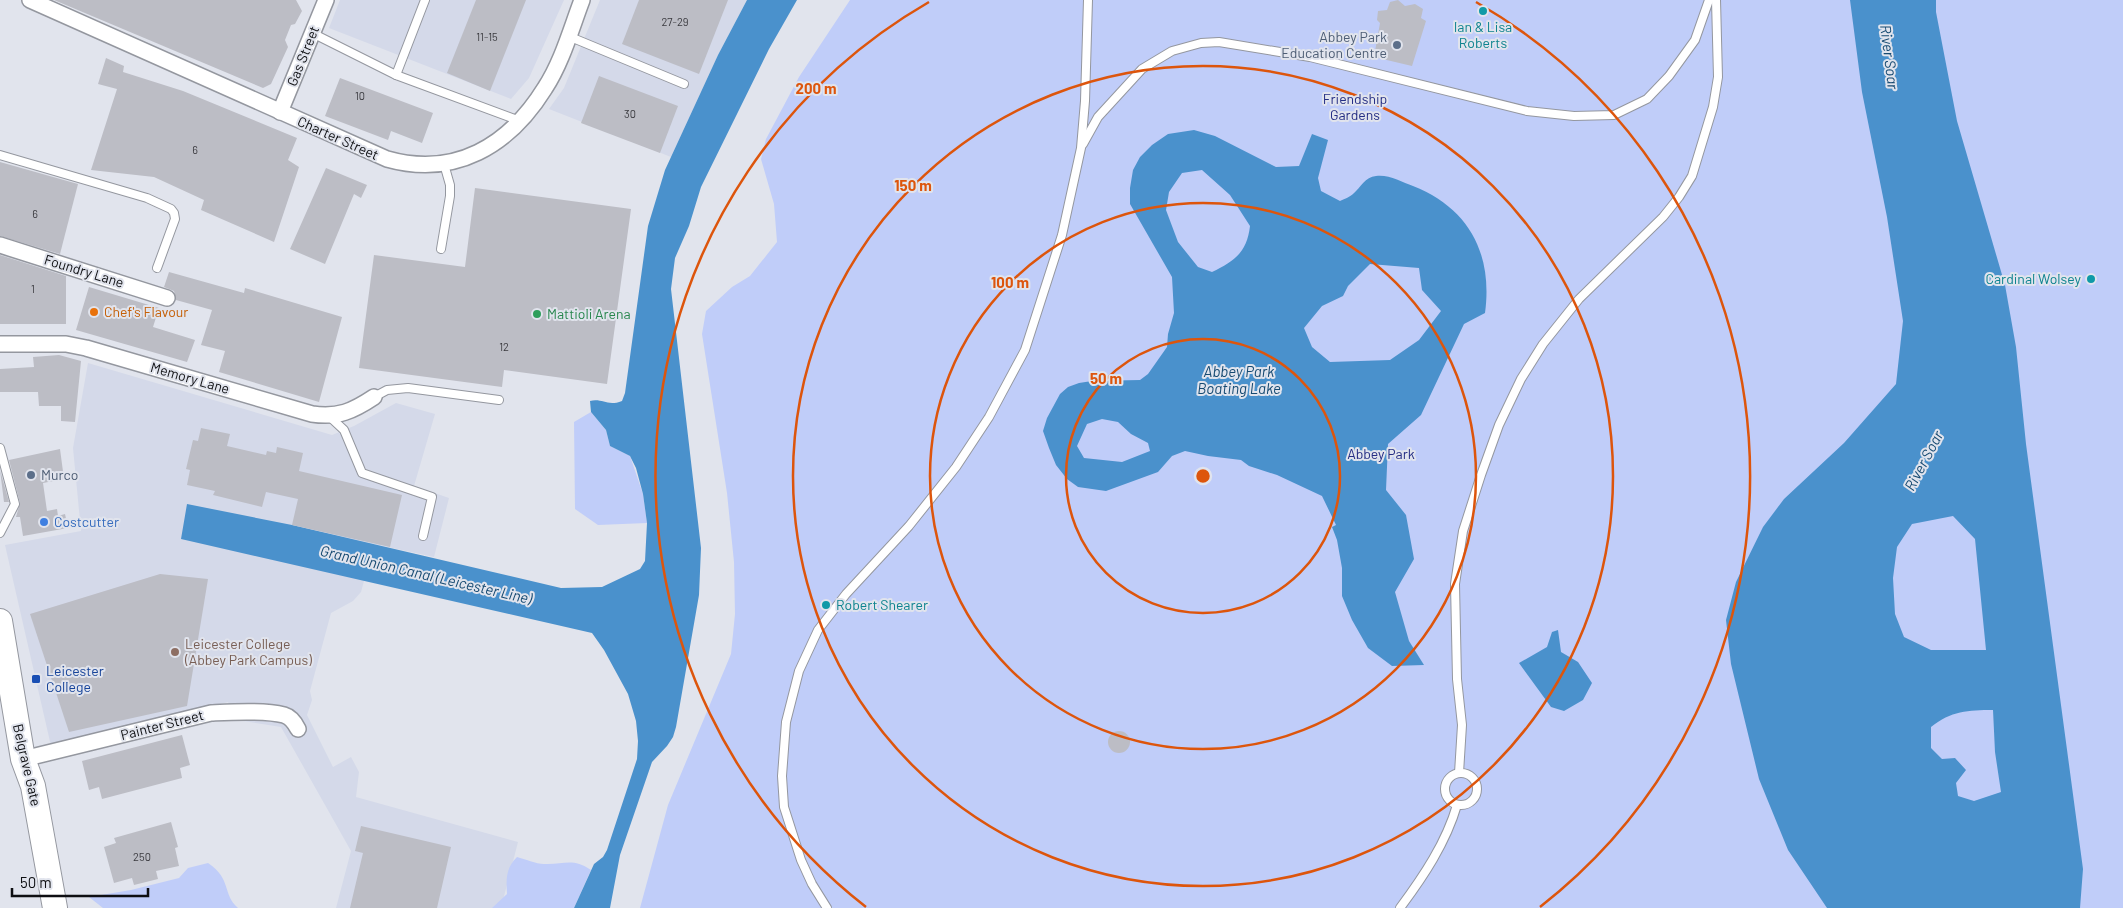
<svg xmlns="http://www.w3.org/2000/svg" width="2123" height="908" font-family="Barlow,sans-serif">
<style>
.built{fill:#d4d9e9}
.green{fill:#c0cdf9}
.water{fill:#4a91cc;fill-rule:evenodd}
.building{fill:#bcbdc5}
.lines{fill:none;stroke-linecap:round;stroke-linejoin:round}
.lane-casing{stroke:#94979f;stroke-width:10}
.street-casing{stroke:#94979f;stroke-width:18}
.primary-casing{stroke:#94979f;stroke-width:26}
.lane{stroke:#fff;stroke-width:8}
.street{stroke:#fff;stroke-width:15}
.primary{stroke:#fff;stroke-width:24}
.ring{fill:none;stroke:#dd550c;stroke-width:2.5}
.culture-dot{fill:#0f9aa8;stroke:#e1e4ed;stroke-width:2}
.service-dot{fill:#5c6f8a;stroke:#e1e4ed;stroke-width:2}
.food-dot{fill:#e8710a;stroke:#e1e4ed;stroke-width:2}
.leisure-dot{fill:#2e9e5b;stroke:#e1e4ed;stroke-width:2}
.shop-dot{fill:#3f7fe0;stroke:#e1e4ed;stroke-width:2}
.education-dot{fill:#8d6e63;stroke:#e1e4ed;stroke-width:2}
.transit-dot{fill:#1a4fb4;stroke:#e1e4ed;stroke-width:2}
.labels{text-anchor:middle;stroke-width:4;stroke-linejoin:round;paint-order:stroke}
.number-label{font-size:11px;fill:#3a3a3f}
.culture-label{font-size:14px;fill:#0d838f;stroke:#e1e4ed}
.service-label{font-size:14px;fill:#4e5e75;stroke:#e1e4ed;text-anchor:end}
.street-label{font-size:14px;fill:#0e0f12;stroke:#e1e4ed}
.park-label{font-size:14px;fill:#242d84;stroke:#e1e4ed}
.food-label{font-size:14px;fill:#c56008;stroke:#e1e4ed;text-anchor:start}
.leisure-label{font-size:14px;fill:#27864d;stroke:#e1e4ed;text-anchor:start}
.shop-label{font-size:14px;fill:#366cbe;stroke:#e1e4ed;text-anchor:start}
.education-label{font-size:14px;fill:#785e54;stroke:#e1e4ed;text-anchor:start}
.transit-label{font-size:14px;fill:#164399;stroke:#e1e4ed;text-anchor:start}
.water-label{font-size:15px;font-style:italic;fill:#164a72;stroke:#e1e4ed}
.centre{fill:#dd550c;stroke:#e1e4ed;stroke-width:2.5}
.ring-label{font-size:15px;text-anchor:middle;font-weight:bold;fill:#dd550c;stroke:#e1e4ed;stroke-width:4;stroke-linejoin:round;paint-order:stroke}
</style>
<rect width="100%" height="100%" fill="#e1e4ed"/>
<g class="built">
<polygon points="340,0 564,0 529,78 511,99 329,28"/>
<polygon points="600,0 747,0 718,55 671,157 549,109 564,88"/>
<polygon points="88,363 332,435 354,426 396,403 435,414 414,486 449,498 434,557 374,544 361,592 353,601 331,613 310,691 312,700 307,715 333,767 351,757 359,772 356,797 518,842 501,908 336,908 351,851 281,727 237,720 228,702 51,746 5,545 81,531 73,448"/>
</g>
<g class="green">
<polygon points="850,0 2123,0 2123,908 640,908 668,805 731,654 735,614 734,562 727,493 702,334 706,311 732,287 750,276 777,242 774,204 761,159 766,139 799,77"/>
<polygon points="591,412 606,430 610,446 630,456 643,494 647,523 598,525 575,509 574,422"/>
<path d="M517 857C525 859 536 864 544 864 564 865 572 857 591 870L574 908H492L507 894C506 878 506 868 517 857Z"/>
<path d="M208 863C232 879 222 894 238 908H103L89 897 131 890 179 878 188 868Z"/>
</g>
<g class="water">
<path d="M747 0H797L769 49 701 187 689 226 675 258 671 289 701 548 699 595 676 727 673 737 667 746 652 762 620 855 610 908H574L594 864 603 857 607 850 637 759 638 741 636 721 628 694 604 650 592 633 181 539 187 504 292 525 561 588 602 587 640 569 645 561 647 523 643 494 636 468 630 456 610 446 606 430 591 412 590 401C603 398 607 407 622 401L625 393 648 226 665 170 718 55Z"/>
<path d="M1850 0H1936V12L1957 121 2005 285 2016 347 2026 444 2083 869 2080 908H1827L1788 850 1759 779 1731 664 1726 620 1736 582 1763 527 1784 499 1844 443 1896 384 1903 321 1887 217 1862 92ZM1953 516 1975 539 1986 650H1931L1904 637 1895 614 1893 578 1897 547 1912 524ZM1993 710 1995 752 2001 792 1974 801 1958 796 1956 783 1966 770 1955 758 1942 759 1931 748V727C1951 711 1968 710 1993 710Z"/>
<path d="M1194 130 1215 136 1276 167 1299 166 1312 134 1328 140 1318 178 1321 191 1340 201C1344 199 1350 197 1353 194 1361 187 1365 177 1376 176 1388 174 1402 182 1413 186 1469 208 1493 254 1485 313L1464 324 1421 415 1388 444 1386 490 1406 515 1414 559 1395 592 1409 641 1424 665 1392 666 1368 648 1352 620 1342 596V568L1337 540 1332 527 1336 525 1322 496 1277 475 1249 466 1241 460 1208 456 1185 451 1172 456 1158 472 1106 491 1078 487 1067 479 1056 465 1049 448 1043 431 1047 418 1060 394 1068 387 1079 383 1092 381 1140 380 1148 374 1167 347 1168 334 1174 313 1172 277 1130 204V188L1133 170 1140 157 1152 145 1168 134ZM1202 170 1230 195 1250 226C1247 252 1235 261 1212 272L1198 267 1178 242 1166 210 1169 192 1182 173ZM1370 264 1419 268 1422 290 1441 311 1419 340 1390 360 1330 362 1312 347 1304 328 1322 306 1343 296 1348 286ZM1102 419 1118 422 1131 434 1148 443 1150 451 1122 462 1084 458 1077 446 1087 424Z"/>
<polygon points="1558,630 1561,652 1578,662 1592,683 1583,700 1564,711 1551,707 1519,663 1547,647 1552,632"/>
</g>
<g class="building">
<polygon points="54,0 296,0 302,11 295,24 291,25 285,40 288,47 271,84 263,88"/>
<polygon points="476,0 526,0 490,91 447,73"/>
<polygon points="639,0 728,0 699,74 622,44"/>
<polygon points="1398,0 1405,6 1415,4 1423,9 1421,18 1426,21 1412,66 1374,57 1380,23 1377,20 1378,11 1387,10 1390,2"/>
<polygon points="106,58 124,66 123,72 183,91 297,138 288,160 299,167 274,242 201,210 204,200 154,177 91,170 117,89 98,84"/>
<polygon points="599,76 678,106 660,153 581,123"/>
<polygon points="340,78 433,113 422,143 391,131 388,140 325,116"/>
<polygon points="0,162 78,184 60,254 0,236"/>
<polygon points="326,168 367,185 361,198 354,194 325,264 290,249"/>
<polygon points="475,188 631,209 607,384 504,370 502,387 359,368 374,255 465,267"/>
<polygon points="0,255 66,276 66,324 0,324"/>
<polygon points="169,272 244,293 245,288 342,317 319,402 219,372 225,351 201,345 212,310 176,300 174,291 164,287"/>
<polygon points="89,287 159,308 153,327 195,340 187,362 76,330"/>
<polygon points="59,355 81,361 75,422 61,421 61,406 39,406 38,392 0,392 0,369 34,367 33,357"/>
<polygon points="201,428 230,434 227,446 266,455 267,451 276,453 277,447 303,453 299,471 402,495 390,547 292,525 298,499 266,492 262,507 213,495 215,491 187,485 190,470 186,469 193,440 198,441"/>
<polygon points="60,449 64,479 43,483 47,511 57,509 58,516 65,514 68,528 23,536 20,517 16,517 20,503 9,460"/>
<polygon points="0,470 9,502 4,502"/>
<polygon points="160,574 208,579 187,706 69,732 30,614"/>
<circle cx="1119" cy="742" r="11"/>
<polygon points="182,735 190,765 180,768 182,778 102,799 99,787 89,790 82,761"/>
<polygon points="171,822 178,847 175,848 179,866 156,871 158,879 134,885 132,878 114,883 104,847 116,843 114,838"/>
<polygon points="361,826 451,847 437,908 350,908 363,853 355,851"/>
</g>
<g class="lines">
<g class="lane-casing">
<g id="lane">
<polyline points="312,33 396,75 520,121"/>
<polyline points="568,36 684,84"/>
<polyline points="396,75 425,0"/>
<polyline points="1083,144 1098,117 1142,69 1172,51 1201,43 1219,42 1310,57 1527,111 1574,116 1614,115 1647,99 1669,76 1695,40 1709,0"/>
<polyline points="0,155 147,198 171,209 174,213 175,219 157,268"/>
<polyline points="441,249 450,196 450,185 444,164"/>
<polyline points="374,397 387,390 408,388 499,400"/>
<polyline points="329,416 344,430 362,473 432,497 423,536"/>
<polyline points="0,448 15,504 0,533"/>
<circle cx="1461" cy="789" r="16"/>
<polyline points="1459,773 1462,725 1457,679 1455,584 1463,531 1481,475 1499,425 1521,379 1543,344 1579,299 1663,217 1679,197 1692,176 1713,107 1718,77 1716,0"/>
<polyline points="827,908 812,884 801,860 784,807 782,776 786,722 799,671 818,630 846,594 909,526 956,467 989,417 1025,350 1062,235 1081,148 1085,101 1088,0"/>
<path d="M1400 908C1423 877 1446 843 1457 805"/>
</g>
</g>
<g class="street-casing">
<g id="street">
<path d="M30 0 387 159C455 178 509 146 545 88 562 62 571 29 582 0"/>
<polyline points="280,112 326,0"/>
<polyline points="0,245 167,298"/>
<path d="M0 344H66L86 348 312 414C338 418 353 411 374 397"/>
<path d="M23 759 211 713C232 712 264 710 284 715 291 717 295 723 298 729"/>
</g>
</g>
<g class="primary-casing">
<polyline id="primary" points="0,621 23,759 33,786 55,908"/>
</g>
<use href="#lane" class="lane"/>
<use href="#street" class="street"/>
<use href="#primary" class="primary"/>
</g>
<g class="ring">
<circle cx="1203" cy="476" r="137"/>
<circle cx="1203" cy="476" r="273"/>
<circle cx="1203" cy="476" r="410"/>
<path d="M866 907A547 547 0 0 1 929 2M1476 2A547 547 0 0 1 1540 907"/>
</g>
<g class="culture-dot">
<circle cx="1483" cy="11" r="5"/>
<circle cx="2091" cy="279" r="5"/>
<circle cx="826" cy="605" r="5"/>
</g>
<g class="service-dot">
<circle cx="1397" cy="45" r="5"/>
<circle cx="31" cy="475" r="5"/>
</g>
<circle class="food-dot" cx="94" cy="312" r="5"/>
<circle class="leisure-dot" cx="537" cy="314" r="5"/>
<circle class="shop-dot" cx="44" cy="522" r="5"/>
<circle class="education-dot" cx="175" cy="652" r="5"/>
<rect class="transit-dot" x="31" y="674" width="10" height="10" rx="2.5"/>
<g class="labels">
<g class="number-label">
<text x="675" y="26">27-29</text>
<text x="487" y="41">11-15</text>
<text x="360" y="100">10</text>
<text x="630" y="118">30</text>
<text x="195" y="154">6</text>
<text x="35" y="218">6</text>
<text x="33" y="293">1</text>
<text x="504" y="351">12</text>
<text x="142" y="861">250</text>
</g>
<g class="culture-label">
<text x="1483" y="32">Ian &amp; Lisa<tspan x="1483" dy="16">Roberts</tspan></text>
<text x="2081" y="284" text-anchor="end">Cardinal Wolsey</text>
<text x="836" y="610" text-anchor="start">Robert Shearer</text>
</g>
<g class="service-label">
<text x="1387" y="42">Abbey Park<tspan x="1387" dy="16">Education Centre</tspan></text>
<text x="41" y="480" text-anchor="start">Murco</text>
</g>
<g class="street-label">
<text transform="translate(303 56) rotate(-68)" y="5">Gas Street</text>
<text transform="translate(338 138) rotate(24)" y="5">Charter Street</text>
<text transform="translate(84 271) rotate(17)" y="5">Foundry Lane</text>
<text transform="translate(190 378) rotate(16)" y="5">Memory Lane</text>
<text transform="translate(162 725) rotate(-14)" y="5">Painter Street</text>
<text transform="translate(27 765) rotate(77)" y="5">Belgrave Gate</text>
</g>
<g class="park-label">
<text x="1355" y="104">Friendship<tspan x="1355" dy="16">Gardens</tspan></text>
<text x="1381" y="459">Abbey Park</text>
</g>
<g class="food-label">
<text x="104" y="317">Chef's Flavour</text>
</g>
<g class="leisure-label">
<text x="547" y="319">Mattioli Arena</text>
</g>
<g class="shop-label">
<text x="54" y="527">Costcutter</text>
</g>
<g class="education-label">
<text x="185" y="649">Leicester College<tspan x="185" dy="16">(Abbey Park Campus)</tspan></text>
</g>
<g class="transit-label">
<text x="46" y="676">Leicester<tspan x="46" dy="16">College</tspan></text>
</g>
<g class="water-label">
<text transform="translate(1889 57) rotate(83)" y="5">River Soar</text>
<text x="1239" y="377">Abbey Park<tspan x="1239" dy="17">Boating Lake</tspan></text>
<text transform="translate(1924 461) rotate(-62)" y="5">River Soar</text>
<text transform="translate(426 575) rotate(13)" y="5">Grand Union Canal (Leicester Line)</text>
</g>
</g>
<circle cx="1203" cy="476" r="8" class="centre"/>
<g class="ring-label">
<text x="816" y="94">200 m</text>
<text x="913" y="191">150 m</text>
<text x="1010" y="288">100 m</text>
<text x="1106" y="384">50 m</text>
</g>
<path d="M12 888v8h136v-8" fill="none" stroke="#0e0f12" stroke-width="2.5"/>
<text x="20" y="888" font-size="15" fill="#0e0f12" stroke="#e1e4ed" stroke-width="4" paint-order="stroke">50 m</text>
</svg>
